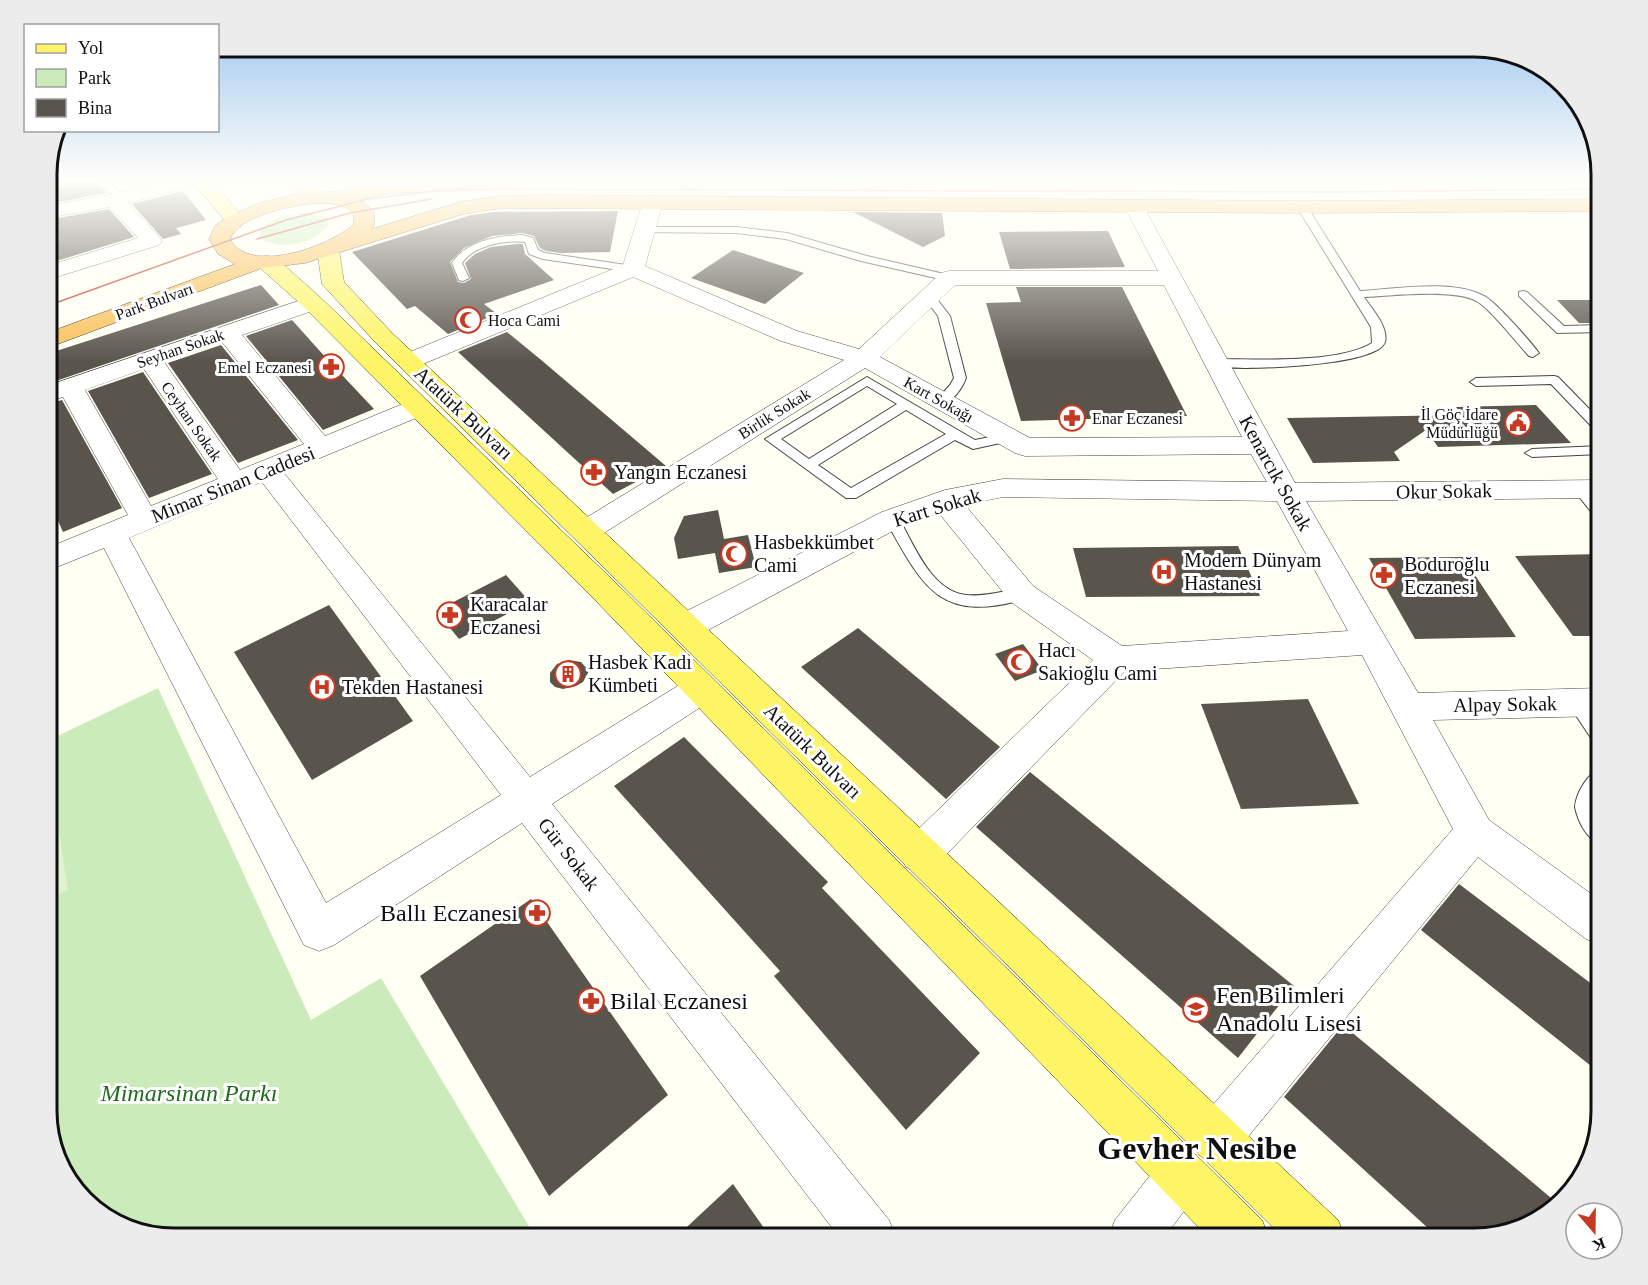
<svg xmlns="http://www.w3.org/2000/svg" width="1648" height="1285" font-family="'Times New Roman',serif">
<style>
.green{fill:#cbecba}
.pitch{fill:#def3cd}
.building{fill:#59544c}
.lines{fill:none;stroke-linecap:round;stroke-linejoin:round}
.lane-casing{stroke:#434343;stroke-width:2}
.street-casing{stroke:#434343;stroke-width:1}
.primary-casing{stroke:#212121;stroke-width:1}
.highway-casing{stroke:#212121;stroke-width:1}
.lane{fill:#fff;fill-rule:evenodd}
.street{fill:#fff;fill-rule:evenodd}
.primary{fill:#fdf565;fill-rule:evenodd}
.highway{fill:#f9c057;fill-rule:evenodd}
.tram{stroke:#c73921;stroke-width:1.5}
.labels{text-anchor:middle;stroke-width:6;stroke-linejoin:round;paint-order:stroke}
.far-street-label{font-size:16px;fill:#101010;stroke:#fff}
.far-poi-label{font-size:16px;fill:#101010;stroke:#fff;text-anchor:start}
.street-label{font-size:20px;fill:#101010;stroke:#fff}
.poi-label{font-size:20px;fill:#101010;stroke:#fff;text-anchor:start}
.near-poi-label{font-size:24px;fill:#101010;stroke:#fff;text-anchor:start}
.near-park-label{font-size:24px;font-style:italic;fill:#1e6c1c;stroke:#fff}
.near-district-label{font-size:32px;font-weight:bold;fill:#101010;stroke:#fff}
.rim{fill:none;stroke:#101010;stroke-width:3}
</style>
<rect width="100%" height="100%" fill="#fffff3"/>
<g class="green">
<path d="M307 212 327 218 329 223C321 243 274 253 260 236V229L279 217Z"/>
<polygon points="158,688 311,1020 381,978 536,1238 174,1238 96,1212 60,1168 47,1119 47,741"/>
</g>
<polygon class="pitch" points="54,798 68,890 47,900 47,802"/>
<g class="building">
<polygon points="47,182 94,182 107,193 47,204"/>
<polygon points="183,191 206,220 176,228 181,234 163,239 132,204"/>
<polygon points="109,209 134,237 47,264 47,220"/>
<polygon points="618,211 610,252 560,253 546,251 540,248 534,236 522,233 492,236 464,248 450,262 458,282 464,283 471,279 465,263 475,254 491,247 517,244 523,244 525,254 554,280 484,304 497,314 448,334 415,306 407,309 352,252 471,215 494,212"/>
<polygon points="853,212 942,213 945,236 923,247"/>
<polygon points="1108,231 1125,267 1010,269 999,232"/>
<polygon points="733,250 804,273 765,304 691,278"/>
<polygon points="261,285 279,305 47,384 47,354"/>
<polygon points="1016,287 1122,287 1187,416 1021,421 986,303 1021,302"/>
<polygon points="1557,300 1601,300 1601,323 1579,323"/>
<polygon points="292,320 327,359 374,409 323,430 246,336"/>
<polygon points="507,332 540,359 666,466 613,494 458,352"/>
<polygon points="221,345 298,440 238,463 168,363"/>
<polygon points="143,372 212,474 149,498 88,391"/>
<polygon points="62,400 122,508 63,532 47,496 47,404"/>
<polygon points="1536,405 1571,443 1438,447 1426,430 1394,452 1400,461 1313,463 1287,418 1462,415 1456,407"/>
<polygon points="718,510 724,539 748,535 756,567 719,573 715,553 678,559 674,538 684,516"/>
<polygon points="1238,546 1260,596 1086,597 1073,548"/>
<polygon points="1601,554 1601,636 1573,636 1515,556"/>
<polygon points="1463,557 1516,637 1415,639 1369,558"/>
<polygon points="506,575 530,602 459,639 436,611"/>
<polygon points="329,605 413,721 312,780 234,652"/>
<polygon points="858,628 1000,747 946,799 801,667"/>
<polygon points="1023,644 1043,670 1015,681 995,654"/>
<polygon points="569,660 581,662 589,671 583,682 576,686 563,689 555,687 550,682 550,673 557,664"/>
<polygon points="1308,699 1359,804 1241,809 1201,704"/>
<polygon points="684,737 828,882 822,888 980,1053 906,1130 774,976 780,971 614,786"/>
<polygon points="1030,772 1294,986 1238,1058 976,827"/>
<polygon points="1459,884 1601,991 1601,1074 1421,930"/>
<polygon points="531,899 668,1095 549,1196 420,976"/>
<polygon points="1343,1025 1525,1176 1557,1203 1530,1225 1474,1239 1440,1239 1284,1097"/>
<polygon points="733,1184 771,1238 675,1238"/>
</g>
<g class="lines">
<g class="lane-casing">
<g id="lane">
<polygon points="96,182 107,182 129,198 121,200"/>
<path d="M1298 205H1306L1360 291C1395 289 1453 279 1484 296 1496 302 1530 341 1539 353L1533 357 1529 356C1516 342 1492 311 1478 302 1458 288 1390 296 1364 297 1371 308 1389 327 1385 342 1377 367 1235 371 1212 366L1210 363 1216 359C1258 359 1337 364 1372 343L1371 327 1297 207Z"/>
<polygon points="644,227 736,227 787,233 867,256 953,276 955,278 949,281 861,261 786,239 736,233 640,232 639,230"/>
<path d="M522 235 533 238 538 250 545 253 633 266 638 269 633 272 543 259 529 254 525 242C505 240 474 245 462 263L469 278 463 281 459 280 452 263C466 241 497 236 522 235Z"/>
<polygon points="1523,291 1527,292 1564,326 1601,325 1601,332 1557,333 1519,296 1519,292"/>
<path d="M929 293 933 294 950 316 966 378C962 389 953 401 942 405L936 401 950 385 954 378 938 316 923 296Z"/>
<polygon points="1554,376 1558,377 1601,421 1601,432 1596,431 1551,384 1476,386 1470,382 1476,378"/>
<path d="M867 377 975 440 1009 433 1016 437 1014 440 973 449 955 440 856 498H846L765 439ZM867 386 897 404 809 459 781 439ZM906 410 946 434 851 488 818 465Z"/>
<polygon points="1601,446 1601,454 1532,457 1525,453 1532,449"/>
<path d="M1580 484C1595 488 1601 506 1601 520L1596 518 1573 489Z"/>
<path d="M892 514 897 515C913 542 930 591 966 595 984 597 1004 591 1022 588L1028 590 1030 594 1028 598C940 625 923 588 885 519Z"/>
<polygon points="1576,695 1582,697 1601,725 1601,746 1595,744 1567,702 1570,697"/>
<path d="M1601 768V791L1595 799 1594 807 1601 822V845C1587 839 1578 822 1575 807 1576 793 1588 773 1601 768Z"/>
</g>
</g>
<g class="street-casing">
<g id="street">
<polygon points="160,182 194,182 192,186 128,203 159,237 162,241 159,245 47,280 47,266 138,238 110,207 47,218 47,206 114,194"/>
<polygon points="680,182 700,182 697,188 683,188"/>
<polygon points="857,182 877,182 874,188 860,188"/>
<polygon points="1054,182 1073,182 1074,185 1071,189 1057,189"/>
<path d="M653 196 660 198 663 202 645 266 797 331 859 349 941 273 949 271H1158L1124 206 1127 202H1141L1295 483 1601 480V498L1306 501 1418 693 1601 688V716L1433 720 1489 820 1601 901V945L1586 939 1478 857 1233 1155 1216 1162 1199 1155 1192 1138 1199 1121 1453 829 1362 655 1125 671 934 867 920 872 906 867 900 854 906 841 1093 660 1011 602 939 513 902 526 697 636 685 639 673 636 669 627 673 618 882 512 945 490 1003 479 1267 482 1251 454 1025 456 1015 453 865 368 596 538 586 541 576 538 571 531 576 524 844 360 781 341 633 277 418 366 409 368 400 366 397 361 400 356 623 265 643 202 646 198ZM955 285H1164L1242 437 1030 438 880 357ZM1003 497 1277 501 1348 631 1122 646 1033 586 965 505Z"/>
<path d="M313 296 321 298 324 303 321 308 242 335 325 436 410 401 419 399 428 401 432 407 428 413 284 473 530 777 689 679 701 675 713 679 718 689 713 699 552 804 889 1220 896 1238H840L522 823 334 945 319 951 304 945 104 548 47 571V548L128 515 63 397 47 402V386ZM222 342 304 444 240 470 164 362ZM144 369 218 479 151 506 85 390ZM262 482 501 795 326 903 129 538Z"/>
<polygon points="1181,1150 1198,1158 1206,1175 1198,1192 1164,1238 1108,1238 1115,1220 1164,1158"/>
</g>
</g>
<g class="primary-casing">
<g id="primary">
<polygon points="193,182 213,182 242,216 245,220 242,224 228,224"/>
<path d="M285 182H308L329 197 326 201C312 204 293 193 285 182Z"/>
<polygon points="328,244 335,246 339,250 344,282 392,333 1338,1220 1345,1238 1284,1238 376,343 322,284 317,250 321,246"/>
<polygon points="267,256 275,257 321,298 619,586 1262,1220 1269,1238 1209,1238 597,602 305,308 259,267 256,262 259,257"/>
</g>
</g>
<g class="highway-casing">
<path id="highway" d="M384 182 521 183 518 187 511 189 391 193 360 199 374 212V225L372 229 460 202 502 196 543 195 1302 201 1601 199V211L1302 213 502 208 463 214 305 263 262 268 47 348V333L235 264 218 254 209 239 216 225 227 217 259 203 305 192H333ZM305 204C322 203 340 201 354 213V224C331 246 249 276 230 239 239 217 283 208 305 204Z"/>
</g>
<use href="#lane" class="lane"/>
<use href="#street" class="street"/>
<use href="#primary" class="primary"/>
<use href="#highway" class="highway"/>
<g class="tram">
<polyline points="257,239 350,213 432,199"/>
<polyline points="47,306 286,220 368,199 450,189 1338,192 1601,189"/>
</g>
</g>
<linearGradient id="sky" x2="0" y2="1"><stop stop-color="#94c0ef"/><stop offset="0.5" stop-color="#fffffa"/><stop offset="1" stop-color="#fffffa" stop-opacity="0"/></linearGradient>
<rect width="1648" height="362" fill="url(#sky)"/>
<defs>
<g id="mosque-ring" transform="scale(1.35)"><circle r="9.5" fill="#fff" stroke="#c73921" stroke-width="1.5"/><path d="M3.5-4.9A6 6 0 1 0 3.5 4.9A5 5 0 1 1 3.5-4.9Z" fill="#c73921"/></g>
<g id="pharmacy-ring" transform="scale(1.35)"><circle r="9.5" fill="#fff" stroke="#c73921" stroke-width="1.5"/><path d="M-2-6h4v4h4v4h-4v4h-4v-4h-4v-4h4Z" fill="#c73921"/></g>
<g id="civic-ring" transform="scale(1.35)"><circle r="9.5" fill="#fff" stroke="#c73921" stroke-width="1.5"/><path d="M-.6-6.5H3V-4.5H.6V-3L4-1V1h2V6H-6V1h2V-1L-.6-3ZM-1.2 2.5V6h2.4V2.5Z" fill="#c73921"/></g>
<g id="hospital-ring" transform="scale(1.35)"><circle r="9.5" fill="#fff" stroke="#c73921" stroke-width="1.5"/><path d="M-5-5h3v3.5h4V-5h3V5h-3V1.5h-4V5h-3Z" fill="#c73921"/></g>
<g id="building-ring" transform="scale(1.35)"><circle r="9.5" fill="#fff" stroke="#c73921" stroke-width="1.5"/><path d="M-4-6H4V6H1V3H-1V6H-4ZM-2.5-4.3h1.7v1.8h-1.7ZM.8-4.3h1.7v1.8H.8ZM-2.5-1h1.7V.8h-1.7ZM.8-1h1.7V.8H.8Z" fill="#c73921"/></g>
<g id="school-ring" transform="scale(1.35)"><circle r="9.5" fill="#fff" stroke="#c73921" stroke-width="1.5"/><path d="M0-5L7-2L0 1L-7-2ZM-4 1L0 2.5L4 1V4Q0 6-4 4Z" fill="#c73921"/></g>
</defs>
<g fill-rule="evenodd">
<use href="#mosque-ring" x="468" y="320"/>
<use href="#pharmacy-ring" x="331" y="367"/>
<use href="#pharmacy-ring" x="1072" y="418"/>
<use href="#civic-ring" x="1518" y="423"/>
<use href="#pharmacy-ring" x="594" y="472"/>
<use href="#mosque-ring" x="734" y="554"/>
<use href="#hospital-ring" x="1164" y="572"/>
<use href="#pharmacy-ring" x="1384" y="575"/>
<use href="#pharmacy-ring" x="450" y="615"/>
<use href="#mosque-ring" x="1019" y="662"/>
<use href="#building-ring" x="568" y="674"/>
<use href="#hospital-ring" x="322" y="687"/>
<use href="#pharmacy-ring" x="537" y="913"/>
<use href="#pharmacy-ring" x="591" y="1001"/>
<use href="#school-ring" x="1196" y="1009"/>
</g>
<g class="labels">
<g class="far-street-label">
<text transform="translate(154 301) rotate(-20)" y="6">Park Bulvarı</text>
<text transform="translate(180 348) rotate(-19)" y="6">Seyhan Sokak</text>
<text transform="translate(939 399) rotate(29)" y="6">Kart Sokağı</text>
<text transform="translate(774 413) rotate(-32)" y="6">Birlik Sokak</text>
<text transform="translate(192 421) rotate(55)" y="6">Ceyhan Sokak</text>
</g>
<g class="far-poi-label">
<text x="488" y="326">Hoca Cami</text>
<text x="312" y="373" text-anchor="end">Emel Eczanesi</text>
<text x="1498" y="420" text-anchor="end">İl Göç İdare<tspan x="1498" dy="18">Müdürlüğü</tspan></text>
<text x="1092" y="424">Enar Eczanesi</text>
</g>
<g class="street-label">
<text transform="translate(464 413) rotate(43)" y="7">Atatürk Bulvarı</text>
<text transform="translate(1276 473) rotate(61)" y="7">Kenarcık Sokak</text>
<text transform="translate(233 484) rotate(-22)" y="7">Mimar Sinan Caddesi</text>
<text transform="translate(1444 491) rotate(-1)" y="7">Okur Sokak</text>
<text transform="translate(937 507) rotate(-17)" y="7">Kart Sokak</text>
<text transform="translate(1505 704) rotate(-1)" y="7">Alpay Sokak</text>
<text transform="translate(813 751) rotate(44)" y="7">Atatürk Bulvarı</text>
<text transform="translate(569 854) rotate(52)" y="7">Gür Sokak</text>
</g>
<g class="poi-label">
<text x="614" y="479">Yangın Eczanesi</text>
<text x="754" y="549">Hasbekkümbet<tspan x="754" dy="23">Cami</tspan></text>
<text x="1184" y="567">Modern Dünyam<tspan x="1184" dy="23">Hastanesi</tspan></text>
<text x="1404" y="571">Boduroğlu<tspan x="1404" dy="23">Eczanesi</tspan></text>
<text x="470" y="611">Karacalar<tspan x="470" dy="23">Eczanesi</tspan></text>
<text x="1038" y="657">Hacı<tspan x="1038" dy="23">Sakioğlu Cami</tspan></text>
<text x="588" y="669">Hasbek Kadı<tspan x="588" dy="23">Kümbeti</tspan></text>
<text x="342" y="694">Tekden Hastanesi</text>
</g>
<g class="near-poi-label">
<text x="518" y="921" text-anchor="end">Ballı Eczanesi</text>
<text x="1216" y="1003">Fen Bilimleri<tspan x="1216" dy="28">Anadolu Lisesi</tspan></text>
<text x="610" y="1009">Bilal Eczanesi</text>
</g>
<g class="near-park-label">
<text x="189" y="1101">Mimarsinan Parkı</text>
</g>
<g class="near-district-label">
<text x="1197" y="1159">Gevher Nesibe</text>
</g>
</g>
<path d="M0 0H1648V1285H0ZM174 57H1474A117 117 0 0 1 1591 174V1111A117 117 0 0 1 1474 1228H174A117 117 0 0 1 57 1111V174A117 117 0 0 1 174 57Z" fill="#ececec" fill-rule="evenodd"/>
<path class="rim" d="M174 57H1474A117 117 0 0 1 1591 174V1111A117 117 0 0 1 1474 1228H174A117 117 0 0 1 57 1111V174A117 117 0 0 1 174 57Z"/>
<rect x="24" y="24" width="195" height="108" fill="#ffffff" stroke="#9f9f9f" stroke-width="1.5"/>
<rect x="36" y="44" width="30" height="9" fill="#fdf565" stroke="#9f9f9f" stroke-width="1.5"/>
<text x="78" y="54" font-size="18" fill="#101010">Yol</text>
<rect x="36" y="69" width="30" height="18" fill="#cbecba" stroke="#9f9f9f" stroke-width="1.5"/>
<text x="78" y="84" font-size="18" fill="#101010">Park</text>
<rect x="36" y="99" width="30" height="18" fill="#59544c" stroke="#9f9f9f" stroke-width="1.5"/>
<text x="78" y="114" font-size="18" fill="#101010">Bina</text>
<g transform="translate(1594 1231) rotate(160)"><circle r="28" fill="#ffffff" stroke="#9f9f9f" stroke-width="1.5"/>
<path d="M0-4.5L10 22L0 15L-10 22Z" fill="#c73921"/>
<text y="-9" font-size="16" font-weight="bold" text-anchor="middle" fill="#101010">K</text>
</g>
</svg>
